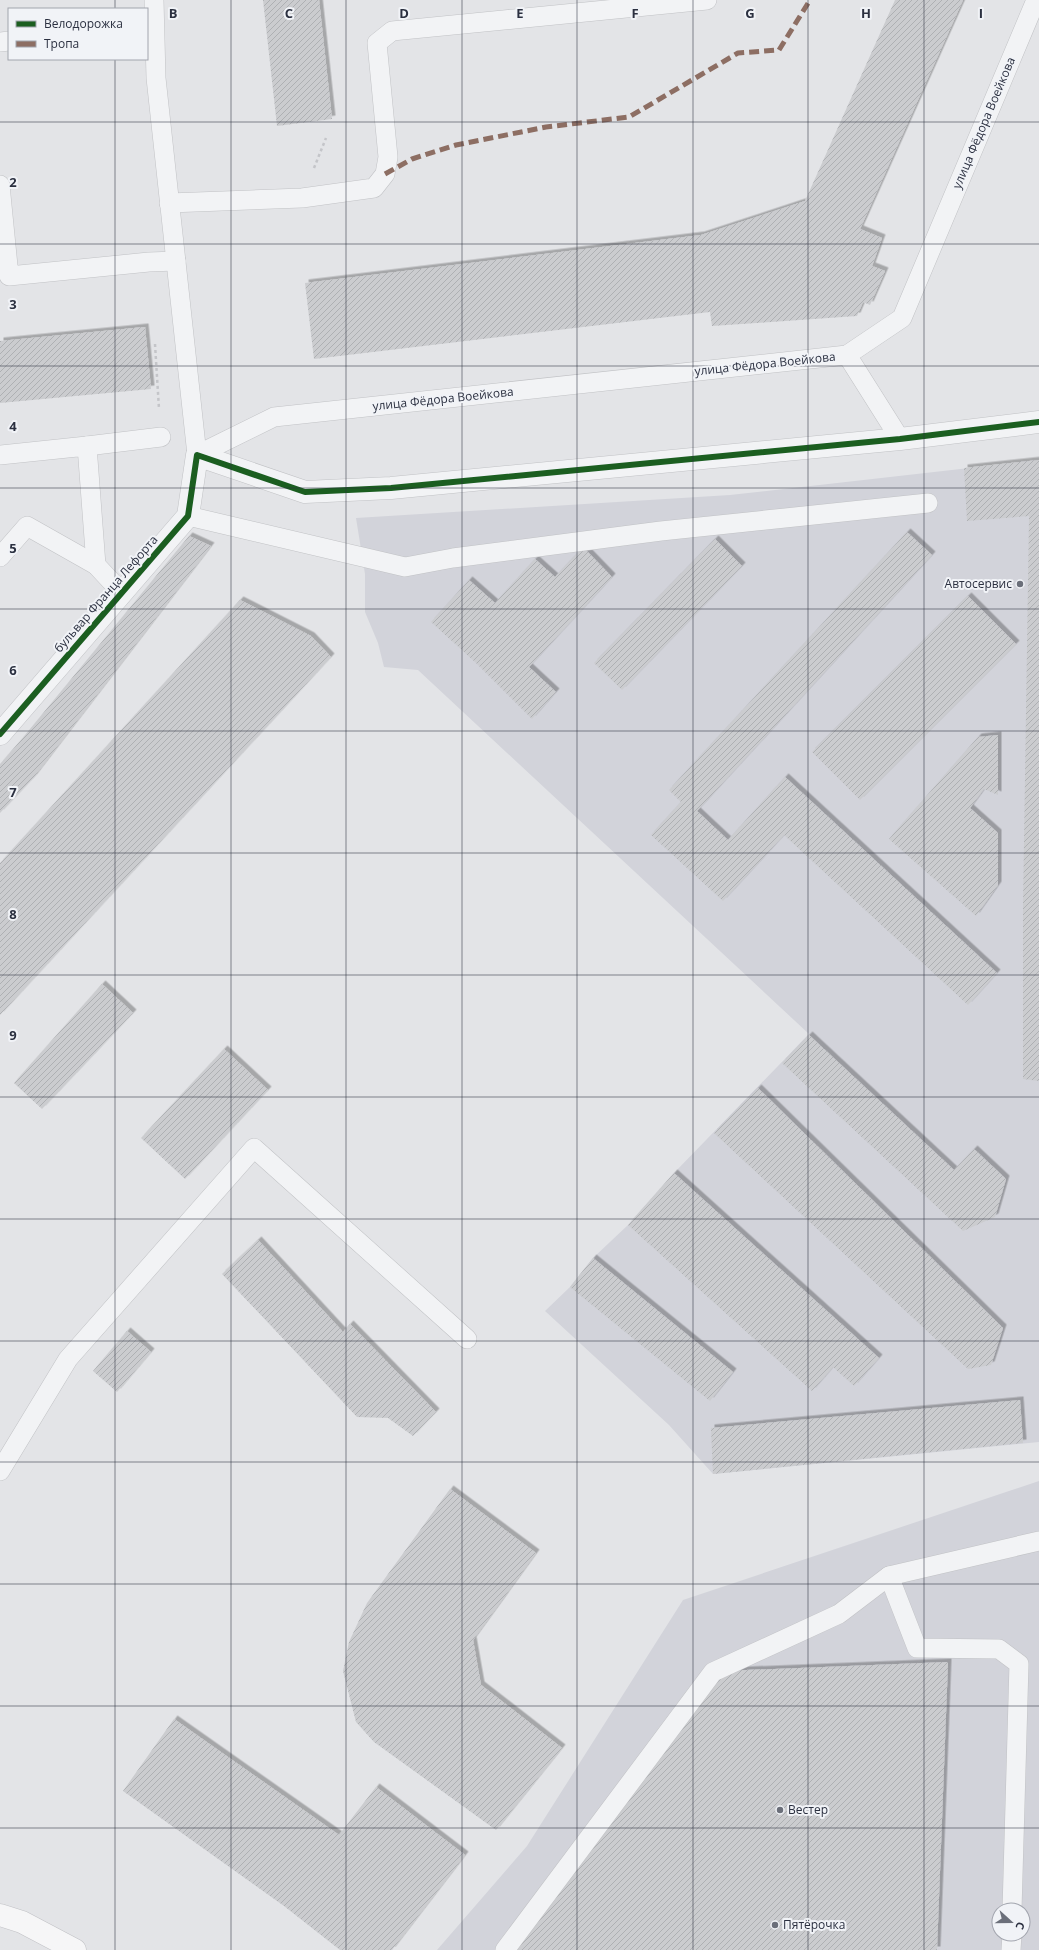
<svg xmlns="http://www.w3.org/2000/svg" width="1039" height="1950" font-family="'Open Sans',sans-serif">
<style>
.built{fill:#d2d3da;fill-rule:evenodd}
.building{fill:url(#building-hatch);filter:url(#shadow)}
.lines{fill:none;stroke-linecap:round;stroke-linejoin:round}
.service-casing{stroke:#c1c2c5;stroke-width:20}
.minor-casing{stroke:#c1c2c5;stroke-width:23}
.primary-casing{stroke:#c0c1c5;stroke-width:23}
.path{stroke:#c4c5c9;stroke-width:2.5;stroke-dasharray:3 3;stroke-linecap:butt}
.service{stroke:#f2f3f5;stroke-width:19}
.minor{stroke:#f2f3f5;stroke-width:22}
.primary{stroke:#f6f6f7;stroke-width:22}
.quiet{stroke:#8d6e63;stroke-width:5;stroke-dasharray:10 5;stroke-linecap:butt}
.cycleway-casing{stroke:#f1f3f7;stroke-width:8}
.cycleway{stroke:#1b5e20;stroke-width:6}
.grid{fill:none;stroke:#2b3040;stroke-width:1;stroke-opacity:0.55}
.poi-dot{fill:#6b6f7a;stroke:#f1f3f7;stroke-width:1.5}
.labels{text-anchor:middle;stroke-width:4;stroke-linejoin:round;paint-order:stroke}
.street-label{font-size:12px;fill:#2b3040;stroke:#f1f3f7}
.poi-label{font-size:12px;fill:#2b3040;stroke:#f1f3f7;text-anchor:start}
.grid-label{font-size:13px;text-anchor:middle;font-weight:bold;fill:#2b3040;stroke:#f1f3f7;stroke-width:4;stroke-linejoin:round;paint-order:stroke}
</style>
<defs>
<pattern id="building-hatch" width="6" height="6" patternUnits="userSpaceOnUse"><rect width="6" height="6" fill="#cbcccf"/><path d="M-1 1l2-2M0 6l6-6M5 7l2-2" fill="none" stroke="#aeb0b3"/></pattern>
<filter id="shadow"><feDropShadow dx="3.5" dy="-3.5" stdDeviation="0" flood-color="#0004"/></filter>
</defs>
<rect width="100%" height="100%" fill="#e3e4e7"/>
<g class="built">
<polygon points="1039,460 1039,1442 713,1474 669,1425 545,1311 570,1287 593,1258 628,1225 674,1173 809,1034 418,670 384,667 378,643 365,612 365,574 356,518 730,495"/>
<path d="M1039 1481V1950H437L527 1846 683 1600ZM999 1910H1023V1934H999Z"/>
</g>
<g class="building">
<polygon points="263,0 319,0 332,119 277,126"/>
<polygon points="895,0 963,0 860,229 882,238 872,266 885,271 870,305 863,302 857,316 712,326 710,312 314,359 305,283 701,235 805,201"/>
<polygon points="145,327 151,389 0,403 0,341"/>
<polygon points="1039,460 1039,1081 1023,1079 1023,907 1029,516 967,521 964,468"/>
<polygon points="907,532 932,555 697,811 728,840 785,777 997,973 968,1005 784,835 723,901 651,835 681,802 669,790"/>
<polygon points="189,536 211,546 34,777 0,813 0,764 21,740"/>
<polygon points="715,539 742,566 622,690 594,663"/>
<polygon points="583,547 612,577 529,667 556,692 532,719 475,662 431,622 469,580 495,603 535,559 555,577"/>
<polygon points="968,596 1016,644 860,800 812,752"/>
<polygon points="240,600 311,636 331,657 0,1015 0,863"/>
<polygon points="998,735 998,795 984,789 970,808 998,833 998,885 976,916 889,839 978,737"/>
<polygon points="102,984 133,1013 42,1109 14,1083"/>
<polygon points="809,1035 954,1170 974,1149 1006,1179 995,1217 963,1231 782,1063"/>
<polygon points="224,1049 268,1090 185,1179 141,1138"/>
<polygon points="758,1088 1003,1328 991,1365 968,1369 714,1133"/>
<polygon points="674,1173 879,1358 854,1386 833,1367 812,1391 628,1225"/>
<polygon points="258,1240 343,1332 350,1324 436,1412 413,1436 388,1418 357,1417 222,1274"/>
<polygon points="593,1258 733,1372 710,1401 570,1287"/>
<polygon points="127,1331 151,1352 117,1392 93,1371"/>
<polygon points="1020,1400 1023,1443 713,1474 711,1428"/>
<polygon points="450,1489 536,1553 473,1640 481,1685 562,1748 496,1830 374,1742 356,1722 343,1671 349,1642 367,1603"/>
<polygon points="948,1662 937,1950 511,1950 723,1671"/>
<polygon points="174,1719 339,1835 376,1787 465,1855 392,1950 340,1950 284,1906 123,1791"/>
</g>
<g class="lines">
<g class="service-casing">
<g id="service">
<polyline points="154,0 156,78 197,455 274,417 847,355 902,318 1036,0"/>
<polyline points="0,42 9,41"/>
<polyline points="0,185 9,276 149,262 176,261"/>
<polyline points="169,203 302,198 374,188 385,174 388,157 377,43 392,31 707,0"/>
<polyline points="847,355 900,439"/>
<polyline points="87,446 161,437"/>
<polyline points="0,455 87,446 96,565 122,593"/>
<polyline points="188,516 405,567 453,558 661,531 928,503"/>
<polyline points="0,557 27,526 96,565"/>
<polyline points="0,1471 68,1359 254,1148 467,1339"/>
<polyline points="889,1576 917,1648 999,1649 1019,1664 1012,1910"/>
<polyline points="505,1950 713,1672 839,1614 889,1576 1039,1541"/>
<polyline points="1011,1950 1012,1934"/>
</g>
</g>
<g class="minor-casing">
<polyline id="minor" points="0,734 188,516 197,455 305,492 391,488 900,439 1039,422"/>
</g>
<g class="primary-casing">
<polyline id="primary" points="0,1915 22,1922 75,1950"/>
</g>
<g class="path">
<polyline points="314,168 326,138"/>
<polyline points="155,344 159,409"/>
</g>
<use href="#service" class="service"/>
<use href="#minor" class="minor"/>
<use href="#primary" class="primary"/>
<polyline class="quiet" points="385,174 412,159 456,145 546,127 629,117 738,53 779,50 810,0"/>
<g class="cycleway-casing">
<polyline id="cycleway" points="0,734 188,516 197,455 305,492 391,488 900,439 1039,422"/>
</g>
<use href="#cycleway" class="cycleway"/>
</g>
<path class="grid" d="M115 0V9M231 0V1950M346 0V1950M462 0V1950M577 0V1950M693 0V1950M808 0V1950M924 0V1950M115 59V1950M0 122H1039M0 244H1039M0 366H1039M0 488H1039M0 609H1039M0 731H1039M0 853H1039M0 975H1039M0 1097H1039M0 1219H1039M0 1341H1039M0 1462H1039M0 1584H1039M0 1706H1039M0 1828H1039"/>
<g class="poi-dot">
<circle cx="1020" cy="584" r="4"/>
<circle cx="780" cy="1810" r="4"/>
<circle cx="775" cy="1925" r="4"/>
</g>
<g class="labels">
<g class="street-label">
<text transform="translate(984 123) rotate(-67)" y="4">улица Фёдора Воейкова</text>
<text transform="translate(765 364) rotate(-6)" y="4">улица Фёдора Воейкова</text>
<text transform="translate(443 399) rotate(-6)" y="4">улица Фёдора Воейкова</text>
<text transform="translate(106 594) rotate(-49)" y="4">бульвар Франца Лефорта</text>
</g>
<g class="poi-label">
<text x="1012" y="588" text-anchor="end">Автосервис</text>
<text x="788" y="1814">Вестер</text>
<text x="783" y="1929">Пятёрочка</text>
</g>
</g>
<g class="grid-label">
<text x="173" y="18">B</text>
<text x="289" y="18">C</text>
<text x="404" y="18">D</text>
<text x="520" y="18">E</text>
<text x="635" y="18">F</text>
<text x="750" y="18">G</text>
<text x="866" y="18">H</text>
<text x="981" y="18">I</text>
<text x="13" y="187">2</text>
<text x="13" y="309">3</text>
<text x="13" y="431">4</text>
<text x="13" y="553">5</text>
<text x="13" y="675">6</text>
<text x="13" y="797">7</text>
<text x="13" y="919">8</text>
<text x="13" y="1040">9</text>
</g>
<rect x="8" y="8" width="140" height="52" fill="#f1f3f7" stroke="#a2a5ae"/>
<rect x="16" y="21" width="20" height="6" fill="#1b5e20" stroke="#a2a5ae"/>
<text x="44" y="28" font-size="12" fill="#2b3040">Велодорожка</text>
<rect x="16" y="41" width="20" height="6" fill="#8d6e63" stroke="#a2a5ae"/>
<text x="44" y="48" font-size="12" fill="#2b3040">Тропа</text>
<g transform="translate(1011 1922) rotate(111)"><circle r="19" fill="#f1f3f7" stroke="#a2a5ae"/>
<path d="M0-3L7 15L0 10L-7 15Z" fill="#6b6f7a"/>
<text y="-6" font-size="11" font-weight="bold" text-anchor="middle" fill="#2b3040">С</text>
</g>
</svg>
